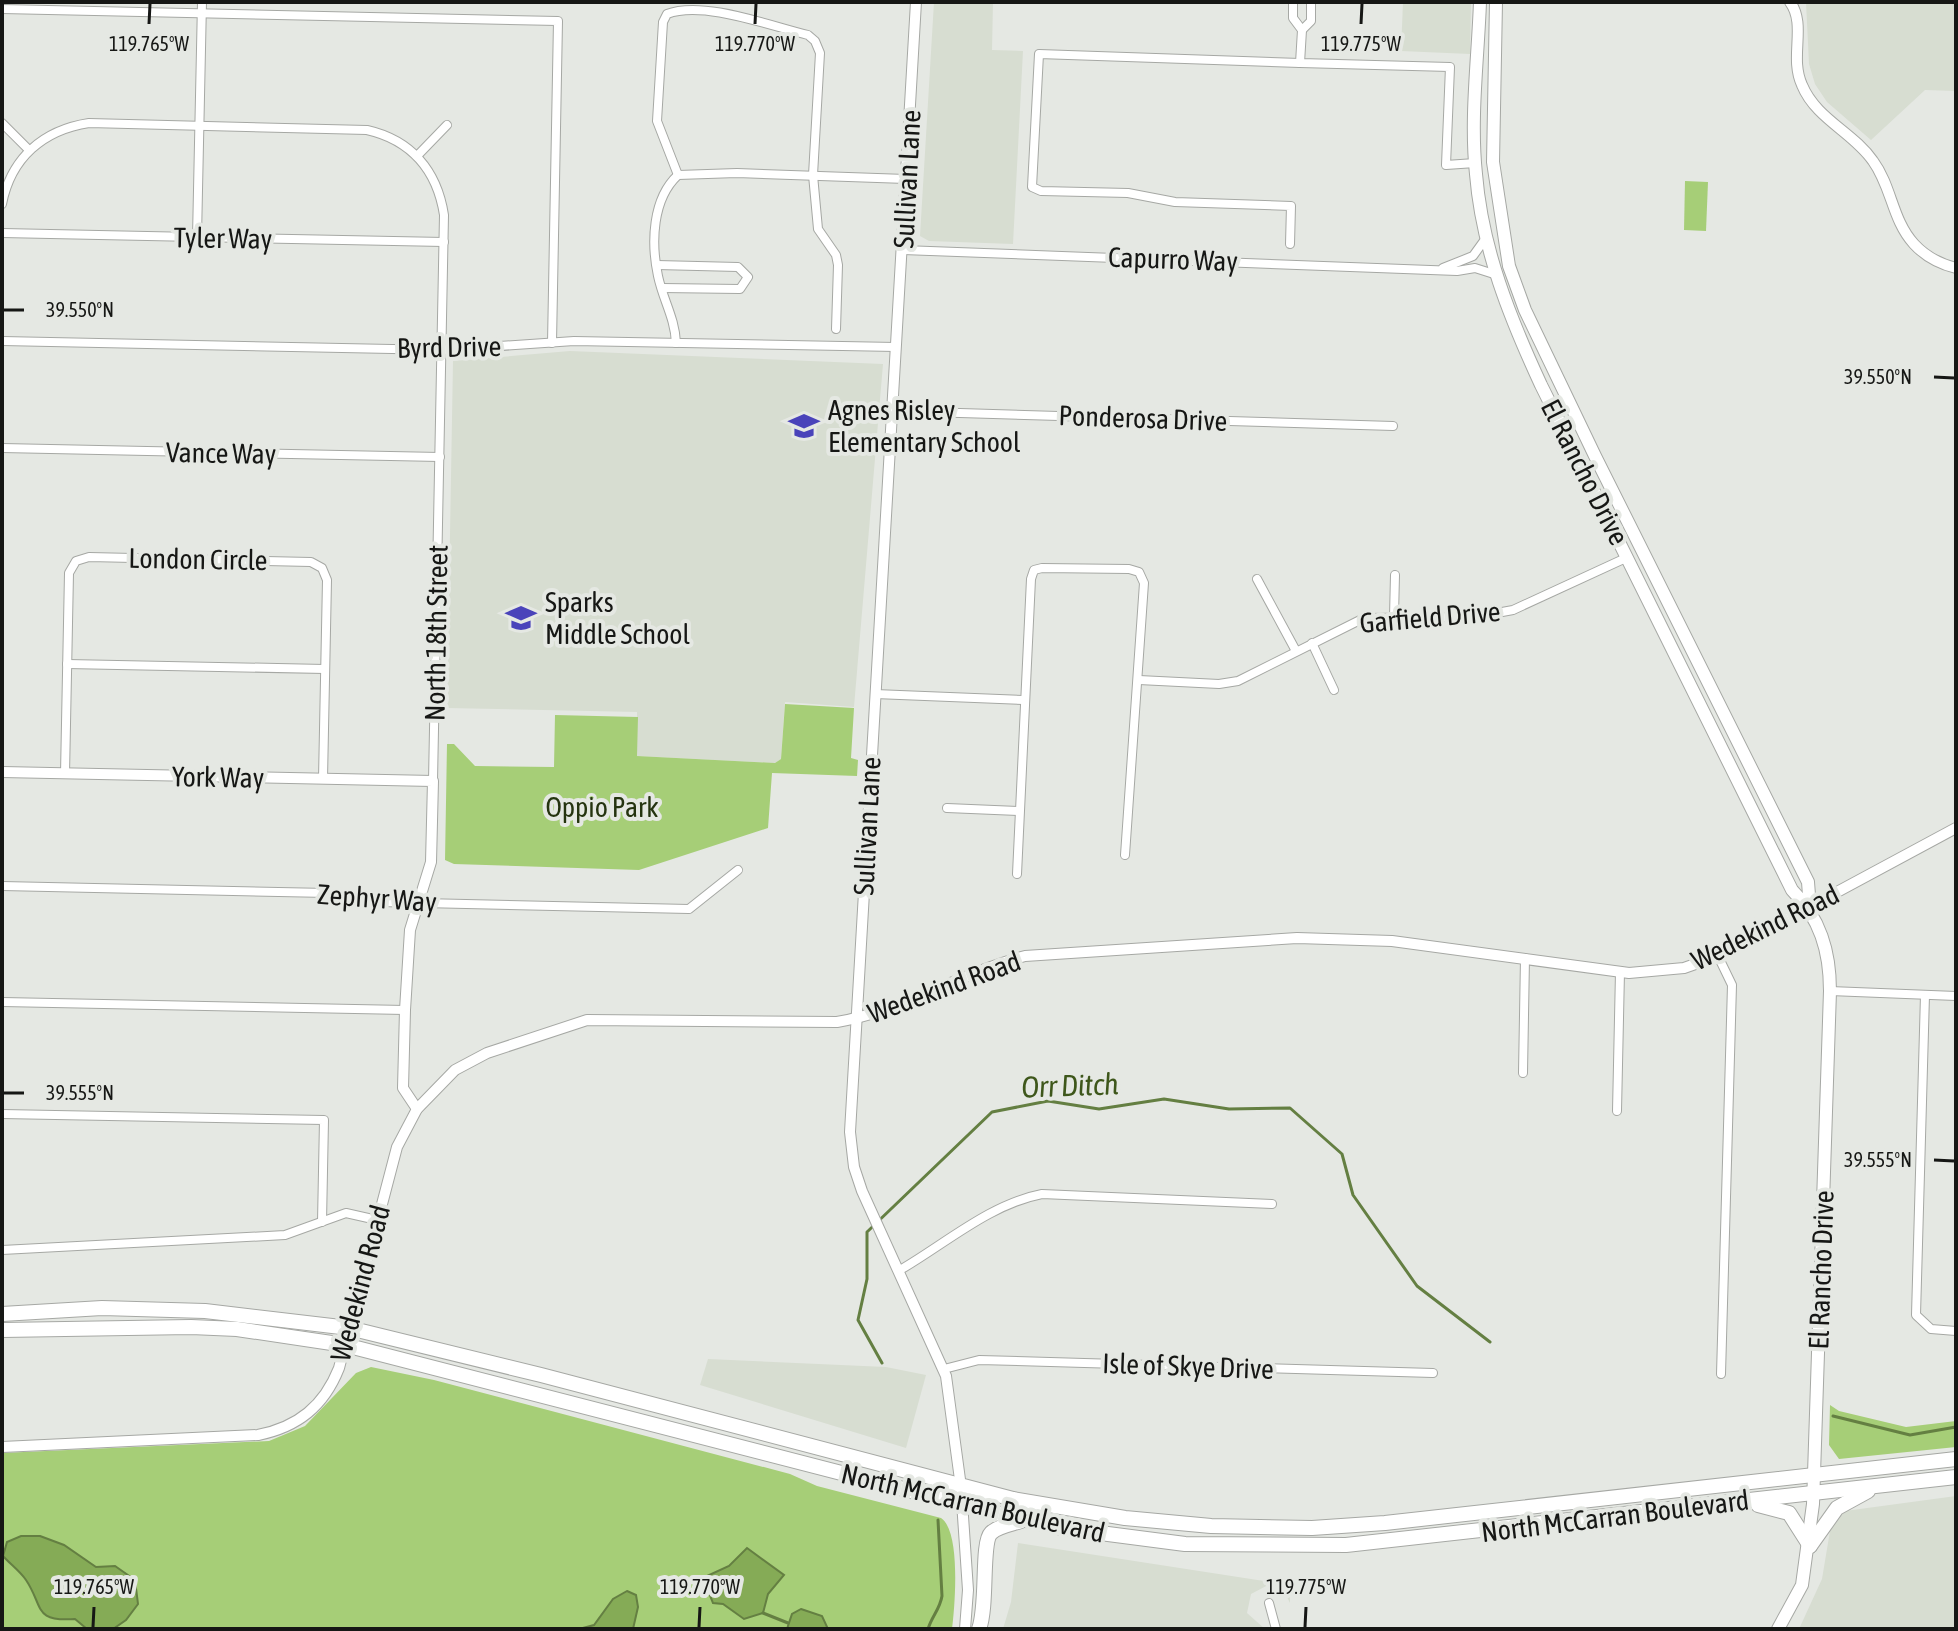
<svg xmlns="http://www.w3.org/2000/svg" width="1958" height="1631" font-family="'Asap Condensed',sans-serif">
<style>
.built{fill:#d7ddd1}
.green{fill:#a6ce77}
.water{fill:#85ab56;stroke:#647f42;stroke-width:2}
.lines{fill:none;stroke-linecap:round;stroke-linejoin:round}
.stream{stroke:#647f42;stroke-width:3}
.minor-casing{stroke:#a6a8a4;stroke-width:10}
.tertiary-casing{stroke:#a6a8a4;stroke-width:12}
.secondary-casing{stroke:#a6a8a4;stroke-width:14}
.primary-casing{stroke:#a6a8a4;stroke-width:16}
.minor{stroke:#fff;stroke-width:8}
.tertiary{stroke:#fff;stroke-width:10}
.secondary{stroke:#fff;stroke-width:12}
.primary{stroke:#fff;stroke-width:14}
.ticks{fill:none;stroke:#161715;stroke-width:3}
.labels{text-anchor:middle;stroke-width:8;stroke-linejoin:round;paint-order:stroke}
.street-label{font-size:28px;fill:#161715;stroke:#e5e8e3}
.poi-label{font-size:28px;fill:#161715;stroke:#e5e8e3;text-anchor:start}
.park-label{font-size:28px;fill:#253410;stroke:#e5e8e3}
.water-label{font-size:30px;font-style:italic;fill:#3e571b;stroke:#e5e8e3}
.ticks-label{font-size:20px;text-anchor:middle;fill:#161715;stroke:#e5e8e3;stroke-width:8;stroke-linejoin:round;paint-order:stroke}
</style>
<rect width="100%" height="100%" fill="#e5e8e3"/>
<g class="built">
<polygon points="934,2 993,2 992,50 1023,51 1013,244 929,241 920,236"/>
<polygon points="1403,2 1471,2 1470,54 1401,51"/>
<polygon points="1806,2 1956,2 1956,91 1925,90 1871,140 1827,102 1815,84 1809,64"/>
<polygon points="570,351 883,364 854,707 785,702 781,759 775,763 637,756 637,712 447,708 453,361"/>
<polygon points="708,1359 886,1367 926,1375 906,1448 700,1385"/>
<polygon points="1956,1496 1956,1629 1799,1629 1822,1579 1830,1531 1845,1511"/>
<polygon points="1018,1543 1290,1585 1290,1603 1283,1589 1270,1584 1251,1594 1247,1613 1265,1629 1003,1629 1011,1602"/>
</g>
<g class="green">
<polygon points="1685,181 1708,182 1706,231 1684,230"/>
<polygon points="785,704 854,708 851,758 858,760 857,776 772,773 768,828 639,870 454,864 445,860 447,744 454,744 475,766 554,767 555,715 638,717 637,756 775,763 781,759"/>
<path d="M371 1367 434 1380 790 1474 817 1486 941 1518C961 1531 955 1606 952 1629H2V1453L269 1441 305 1426 356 1373Z"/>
<polygon points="1830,1405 1839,1411 1906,1427 1956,1421 1956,1447 1839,1459 1829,1445"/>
</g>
<g class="water">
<path d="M40 1536 64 1545 96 1567 115 1566 135 1580 138 1604 126 1620 113 1629H87L75 1619C33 1622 44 1607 26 1580 20 1571 10 1564 3 1556L7 1542 21 1536Z"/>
<polygon points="747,1548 784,1575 768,1594 763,1613 744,1619 723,1604 713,1603 705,1583 707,1576 729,1566"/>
<polygon points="627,1591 636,1595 638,1607 633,1629 579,1629 594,1625 613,1599"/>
<polygon points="801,1609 822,1616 828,1629 787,1629 792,1614"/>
</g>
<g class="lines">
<g class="stream">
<polyline points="882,1363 858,1320 867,1279 867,1232 992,1112 1048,1101 1099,1109 1164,1099 1229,1109 1290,1108 1342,1154 1353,1195 1417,1286 1490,1342"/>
<polyline points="1833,1416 1910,1435 1956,1427"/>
<polyline points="763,1613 788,1623"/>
<path d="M928 1629C932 1616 940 1609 942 1596L938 1520"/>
</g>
<g class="minor-casing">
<g id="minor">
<polyline points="1293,2 1293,18 1302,30 1300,63 1450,67 1446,165 1475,163"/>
<polyline points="2,9 558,21 552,343"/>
<polyline points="1302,30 1311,21 1311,2"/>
<polyline points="2,123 29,150"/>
<polyline points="417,156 447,125"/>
<path d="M678 175 657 121 663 22 667 14C703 0 770 26 808 35L815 41 820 53 813 175 818 229 836 255 838 265 836 329"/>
<path d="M2 204C11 158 43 130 89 123L367 130C411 140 437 170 444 215L433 781"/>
<polyline points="2,233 444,242"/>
<polyline points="197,237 202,2"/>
<polyline points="1290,244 1291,206 1175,202 1128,193 1041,191 1032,187 1039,54 1300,63"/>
<polyline points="903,250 1457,271 1475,268 1497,275"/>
<polyline points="657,265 738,267 748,277 740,289 662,288"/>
<polyline points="1443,268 1473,256 1486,238"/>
<polyline points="2,341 442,350 574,341 896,347"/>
<path d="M676 343C675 318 663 300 658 276 651 243 652 199 678 175L737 173 906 179"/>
<polyline points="893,411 1393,426"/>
<polyline points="2,448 440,457"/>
<polyline points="1257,579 1296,651"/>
<polyline points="1394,616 1395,575"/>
<polyline points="1312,643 1334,690"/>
<polyline points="67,664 325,669"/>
<polyline points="1139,680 1219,684 1238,681 1364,618 1475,617 1513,610 1628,557"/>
<polyline points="875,694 1023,700"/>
<polyline points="65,774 69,573 76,561 89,557 311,562 322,568 327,580 323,779"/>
<polyline points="947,808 1019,811"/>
<polyline points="1017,874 1031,579 1034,570 1042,568 1129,569 1139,572 1144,583 1125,855"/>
<polyline points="2,886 328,893 378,902 689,909 738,870"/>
<polyline points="1718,956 1732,985 1721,1374"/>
<polyline points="1830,991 1956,996"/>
<polyline points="1925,995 1916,1315 1931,1329 1956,1331"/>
<polyline points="2,1002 405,1010"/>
<polyline points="1523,1073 1525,958"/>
<polyline points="1617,1111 1620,972"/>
<polyline points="2,1114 324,1120 322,1222"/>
<polyline points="2,1250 285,1235 346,1213 377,1220"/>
<path d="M900 1270C945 1244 990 1204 1042 1194L1272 1204"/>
<polyline points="944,1369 979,1360 1433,1373"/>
<polyline points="1269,1603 1276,1629"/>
</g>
</g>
<g class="tertiary-casing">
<g id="tertiary">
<polyline points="916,2 850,1132 854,1167 862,1191 946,1376 961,1487 968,1590 965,1629"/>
<path d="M1790 2C1807 25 1789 57 1802 85 1816 119 1853 132 1873 161 1892 187 1892 220 1914 244 1925 256 1940 264 1956 268"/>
<polyline points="2,772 433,781 431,862 410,930 405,1010 403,1088 417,1109"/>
<path d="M2 1447 258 1435C298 1427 324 1406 339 1368L397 1147 417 1109 455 1070 487 1053 587 1020 837 1022C902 1011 961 973 1025 956L1297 938 1392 941 1629 973 1684 968 1718 956 1956 828"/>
</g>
</g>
<g class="secondary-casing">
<g id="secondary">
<path d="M1480 2C1478 58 1470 118 1476 174 1482 249 1510 318 1541 385L1792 890C1820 918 1830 951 1830 991L1813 1504 1802 1585 1778 1629"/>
<polyline points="1496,2 1493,162 1509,266 1525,310 1595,456 1808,882 1810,908"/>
</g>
</g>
<g class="primary-casing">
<g id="primary">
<polyline points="2,1314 102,1308 205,1311 349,1328 541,1375 1013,1499 1125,1518 1211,1526 1312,1528 1385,1523 1956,1459"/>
<polyline points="2,1330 191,1327 237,1329 345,1345 1004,1515 1062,1528 1185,1544 1346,1545 1956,1477"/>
<polyline points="1758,1505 1789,1513 1810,1546"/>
<polyline points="1810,1546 1837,1508 1868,1491"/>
<path d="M979 1629C988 1605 981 1543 991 1533 998 1526 1012 1524 1021 1521"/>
</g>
</g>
<use href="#minor" class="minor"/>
<use href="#tertiary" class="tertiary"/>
<use href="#secondary" class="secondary"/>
<use href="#primary" class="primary"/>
</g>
<path class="ticks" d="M149 24 150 4M755 24 756 4M1361 24 1362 4M4 310H24M1934 377 1954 378M4 1093H24M1934 1160 1954 1161M93 1627 94 1607M699 1627 700 1607M1305 1627 1306 1607"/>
<defs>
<g id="school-bare" transform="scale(2.4)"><path d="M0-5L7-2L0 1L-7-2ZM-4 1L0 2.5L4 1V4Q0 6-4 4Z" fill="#4a43ba" stroke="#e5e8e3" stroke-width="2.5" paint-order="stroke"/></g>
</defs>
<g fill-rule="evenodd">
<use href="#school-bare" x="804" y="426"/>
<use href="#school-bare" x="521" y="618"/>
</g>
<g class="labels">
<g class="street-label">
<text transform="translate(907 179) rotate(-87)" y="10">Sullivan Lane</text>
<text transform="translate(223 238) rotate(1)" y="10">Tyler Way</text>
<text transform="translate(1173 259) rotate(2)" y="10">Capurro Way</text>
<text transform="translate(449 347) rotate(-1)" y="10">Byrd Drive</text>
<text transform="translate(1143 418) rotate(2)" y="10">Ponderosa Drive</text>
<text transform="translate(221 453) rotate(1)" y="10">Vance Way</text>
<text transform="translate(1585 472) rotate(63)" y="10">El Rancho Drive</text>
<text transform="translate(198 559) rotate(1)" y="10">London Circle</text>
<text transform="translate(1430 617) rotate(-5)" y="10">Garfield Drive</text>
<text transform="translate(436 633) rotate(-89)" y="10">North 18th Street</text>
<text transform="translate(218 777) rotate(1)" y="10">York Way</text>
<text transform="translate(867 826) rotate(-87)" y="10">Sullivan Lane</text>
<text transform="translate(377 898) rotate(4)" y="10">Zephyr Way</text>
<text transform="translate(1765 927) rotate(-26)" y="10">Wedekind Road</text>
<text transform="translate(944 987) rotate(-20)" y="10">Wedekind Road</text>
<text transform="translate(1821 1270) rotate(-88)" y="10">El Rancho Drive</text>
<text transform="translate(360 1283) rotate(-75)" y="10">Wedekind Road</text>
<text transform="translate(1188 1366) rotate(2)" y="10">Isle of Skye Drive</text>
<text transform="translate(973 1503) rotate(13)" y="10">North McCarran Boulevard</text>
<text transform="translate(1615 1516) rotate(-7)" y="10">North McCarran Boulevard</text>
</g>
<g class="poi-label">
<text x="828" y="420">Agnes Risley<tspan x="828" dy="32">Elementary School</tspan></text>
<text x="545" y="612">Sparks<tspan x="545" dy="32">Middle School</tspan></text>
</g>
<g class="park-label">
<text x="602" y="817">Oppio Park</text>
</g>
<g class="water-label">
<text transform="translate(1070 1086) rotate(-2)" y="10">Orr Ditch</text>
</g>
</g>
<g class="ticks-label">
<text x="149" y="51">119.765°W</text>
<text x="755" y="51">119.770°W</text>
<text x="1361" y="51">119.775°W</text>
<text x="80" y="317">39.550°N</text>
<text x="1878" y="384">39.550°N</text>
<text x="80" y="1100">39.555°N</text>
<text x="1878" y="1167">39.555°N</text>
<text x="94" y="1594">119.765°W</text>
<text x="700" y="1594">119.770°W</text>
<text x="1306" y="1594">119.775°W</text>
</g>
<rect width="1958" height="1631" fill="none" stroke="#161715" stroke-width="8"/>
</svg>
